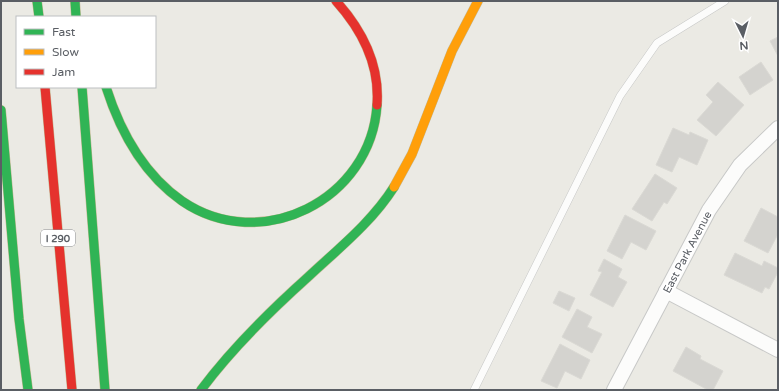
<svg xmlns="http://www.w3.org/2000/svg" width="779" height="391" font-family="'Varela Round',sans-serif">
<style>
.building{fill:#d4d3cf;stroke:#dad9d4}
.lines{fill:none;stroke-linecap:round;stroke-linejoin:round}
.lane-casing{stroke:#c7c8c7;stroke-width:8}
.street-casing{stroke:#c7c8c7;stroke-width:16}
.fast-casing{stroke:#c3b792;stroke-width:10}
.slow-casing{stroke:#c3b792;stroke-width:10}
.jam-casing{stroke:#c3b792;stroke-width:10}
.lane{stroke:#fcfcfb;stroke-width:7}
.street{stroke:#fcfcfb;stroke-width:14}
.fast{stroke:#30b455;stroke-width:9}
.slow{stroke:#ff9f0a;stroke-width:9}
.jam{stroke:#e5322d;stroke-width:9}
.labels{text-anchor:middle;stroke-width:4;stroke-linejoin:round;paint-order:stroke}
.shield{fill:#fff;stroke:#8c8e92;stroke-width:1}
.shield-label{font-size:10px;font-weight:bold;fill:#5a5e64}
.street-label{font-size:11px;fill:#5a5e64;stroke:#fff}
</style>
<rect width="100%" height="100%" fill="#ebeae4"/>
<g class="building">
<polygon points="778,37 778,56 770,41"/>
<polygon points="761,62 773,80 750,95 739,77"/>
<polygon points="718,82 744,105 716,136 697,120 713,102 706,95"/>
<polygon points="673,128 689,135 690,132 708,140 697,165 679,157 672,172 656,165"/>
<polygon points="655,174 677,188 667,204 664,202 652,221 632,209"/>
<polygon points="761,208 778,217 778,234 768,253 744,241"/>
<polygon points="625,215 656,231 646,250 631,242 622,259 607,251"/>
<polygon points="735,253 762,266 764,261 778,268 778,272 769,289 765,287 762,293 724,275"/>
<polygon points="604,259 622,269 618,277 627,282 613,307 590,295 602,272 598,271"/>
<polygon points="559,291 575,298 569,311 553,303"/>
<polygon points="577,309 592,317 587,327 602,334 592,353 562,337"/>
<polygon points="560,344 590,360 581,379 565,371 557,388 541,381"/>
<polygon points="686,347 701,356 700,359 723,371 713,390 708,390 673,371"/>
</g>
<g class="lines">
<g class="lane-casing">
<polyline id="lane" points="474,390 620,96 657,43 725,1"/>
</g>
<g class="street-casing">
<g id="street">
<polyline points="666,291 778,350"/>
<polyline points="614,390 709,210 740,165 778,128"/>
</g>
</g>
<g class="fast-casing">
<g id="fast">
<polyline points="37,1 39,17"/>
<polyline points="75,1 76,17"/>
<polyline points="82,87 105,390"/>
<path d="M106 87C120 131 142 173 182 201 261 255 371 200 377 105"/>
<polyline points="1,110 19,319 28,390"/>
<path d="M201 390C232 348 269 312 308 277 338 249 372 222 394 187"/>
</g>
</g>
<g class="slow-casing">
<polyline id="slow" points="394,187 412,154 452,51 478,1"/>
</g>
<g class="jam-casing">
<g id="jam">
<path d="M336 1C363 31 380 65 377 105"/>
<polyline points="45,87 72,390"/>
</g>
</g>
<use href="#lane" class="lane"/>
<use href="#street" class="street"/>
<use href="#fast" class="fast"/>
<use href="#slow" class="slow"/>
<use href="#jam" class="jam"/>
</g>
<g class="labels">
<rect class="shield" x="41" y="230" width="34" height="16" rx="3"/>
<g class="shield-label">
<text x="58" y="242">I 290</text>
</g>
<g class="street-label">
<text transform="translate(687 252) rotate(-62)" y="4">East Park Avenue</text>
</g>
</g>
<rect width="779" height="391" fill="none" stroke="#5a5e64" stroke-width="4"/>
<rect x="16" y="16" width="140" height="72" fill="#ffffff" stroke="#bdbfc1"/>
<rect x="24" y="29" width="20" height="6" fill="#30b455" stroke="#bdbfc1"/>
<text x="52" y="36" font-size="12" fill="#5a5e64">Fast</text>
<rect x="24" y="49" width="20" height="6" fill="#ff9f0a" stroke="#bdbfc1"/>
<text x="52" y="56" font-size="12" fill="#5a5e64">Slow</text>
<rect x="24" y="69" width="20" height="6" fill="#e5322d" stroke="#bdbfc1"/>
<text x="52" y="76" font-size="12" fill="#5a5e64">Jam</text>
<g transform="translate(743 36) rotate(175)" stroke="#ffffff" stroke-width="3" paint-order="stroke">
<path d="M0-3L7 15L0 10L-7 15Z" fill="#5a5e64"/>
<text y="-6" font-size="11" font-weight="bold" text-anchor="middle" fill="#5a5e64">N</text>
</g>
</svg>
